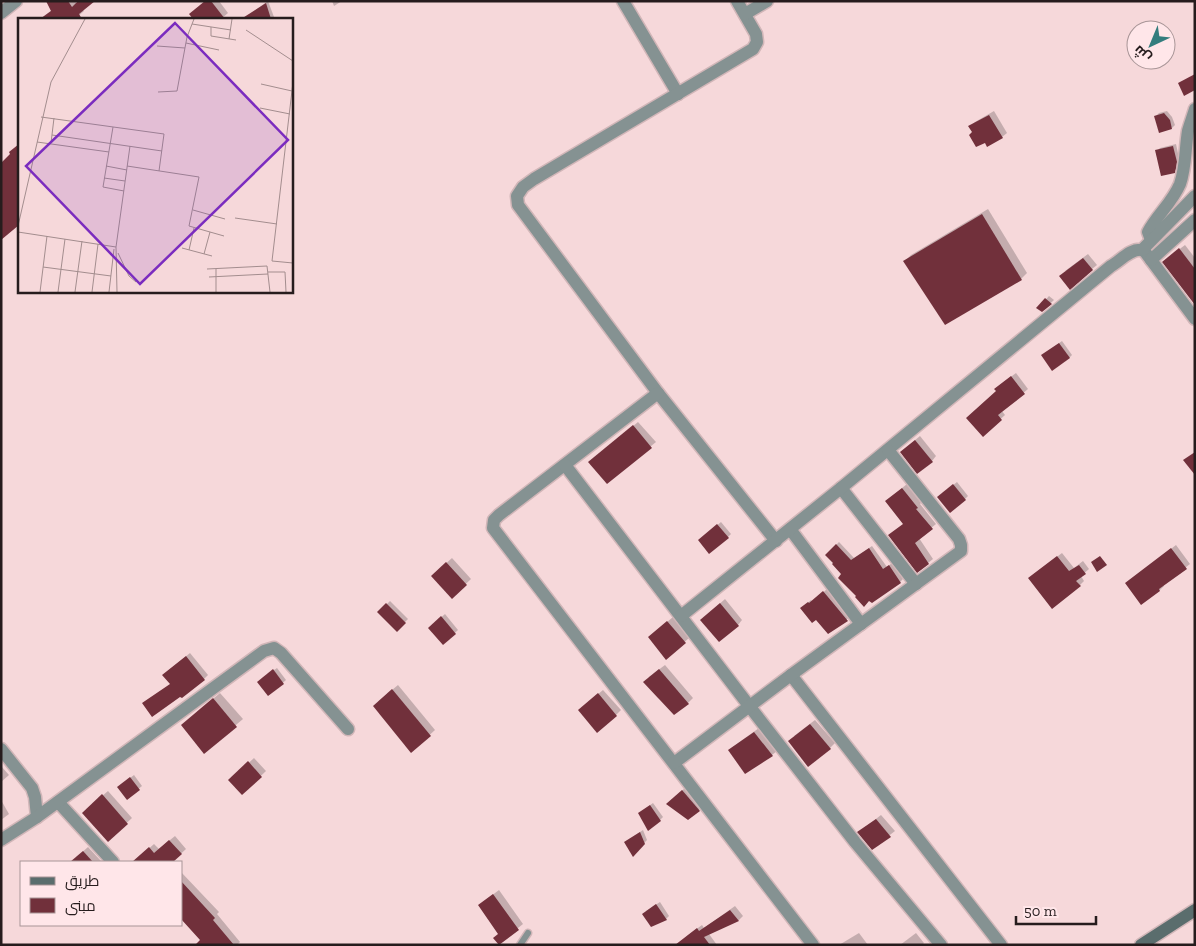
<svg xmlns="http://www.w3.org/2000/svg" width="1196" height="946" font-family="'Zilla Slab',Cairo,serif">
<style>
.shadow{fill:#0003}
.building{fill:#71303b}
.lines{fill:none;stroke-linecap:round;stroke-linejoin:round}
.lane-casing{stroke:#d1b6b8;stroke-width:9}
.street-casing{stroke:#d1b6b8;stroke-width:15}
.secondary-casing{stroke:#d1b6b8;stroke-width:15}
.lane{stroke:#859292;stroke-width:6}
.street{stroke:#859292;stroke-width:12}
.secondary{stroke:#5a6d6d;stroke-width:12}
.inset-road{fill:none;stroke:#a38d8e;stroke-width:1}
.view{fill:#7b2cbf;fill-opacity:0.15;stroke:#7b2cbf;stroke-width:2.5}
.inset-edge{fill:none;stroke:#261c1d;stroke-width:2.5}
</style>
<rect width="100%" height="100%" fill="#f6d8da"/>
<g class="shadow">
<polygon points="48,1 75,1 84,11 75,19 40,19 52,10"/>
<polygon points="205,1 219,1 228,13 221,19 190,14"/>
<polygon points="268,1 274,17 273,19 249,19 248,16 251,13"/>
<polygon points="332,1 342,1 334,6"/>
<polygon points="994,111 1007,133 1002,137 985,141 973,132 970,127 975,122"/>
<polygon points="1167,111 1172,117 1175,125 1172,128 1156,116 1159,113"/>
<polygon points="1176,144 1179,158 1177,168 1174,171 1157,151 1160,148"/>
<polygon points="988,209 1027,273 1021,279 905,261 911,255"/>
<polygon points="1185,245 1195,258 1195,303 1169,257"/>
<polygon points="1088,254 1097,265 1092,269 1065,271"/>
<polygon points="1049,296 1054,300 1042,311 1038,308"/>
<polygon points="1062,341 1072,355 1069,358 1045,353"/>
<polygon points="1016,373 1028,389 1002,411 1005,415 983,435 1000,385"/>
<polygon points="638,422 656,442 607,482 614,442"/>
<polygon points="920,436 936,456 932,461 901,452"/>
<polygon points="957,482 968,496 965,499 942,494"/>
<polygon points="907,484 921,503 920,504 936,524 919,538 933,559 918,571 904,523 891,497"/>
<polygon points="721,522 731,534 728,537 703,537"/>
<polygon points="839,542 854,558 872,546 887,567 892,563 903,579 900,582 858,596 843,574 826,555"/>
<polygon points="1176,545 1190,564 1163,585 1164,586 1160,590 1132,579"/>
<polygon points="1062,553 1074,568 1083,561 1089,569 1081,576 1084,581 1080,585 1034,574"/>
<polygon points="452,558 471,579 452,597 432,576"/>
<polygon points="827,589 850,617 828,632 805,605 811,600 813,602"/>
<polygon points="725,599 742,620 738,625 706,616"/>
<polygon points="390,601 408,619 397,630 379,612"/>
<polygon points="445,614 458,630 443,644 429,628"/>
<polygon points="673,617 690,637 667,658 654,633"/>
<polygon points="190,653 208,675 204,679 171,683 168,671"/>
<polygon points="665,665 693,698 688,703 649,677"/>
<polygon points="277,668 286,680 269,695 261,679"/>
<polygon points="398,685 435,730 412,751 379,701"/>
<polygon points="603,690 621,710 616,715 584,706"/>
<polygon points="220,693 243,719 204,752 189,719"/>
<polygon points="815,720 835,743 830,748 794,736"/>
<polygon points="759,728 777,751 772,755 729,750 734,746"/>
<polygon points="254,758 266,771 242,794 230,780"/>
<polygon points="1,766 9,775 1,782"/>
<polygon points="134,775 142,786 127,798 122,784"/>
<polygon points="685,788 702,807 699,810 668,803"/>
<polygon points="108,791 132,818 108,840 88,808"/>
<polygon points="1,800 9,814 1,820"/>
<polygon points="653,803 663,817 660,820 642,811"/>
<polygon points="881,815 895,831 873,848 859,832"/>
<polygon points="643,830 647,840 633,855 625,842"/>
<polygon points="175,836 186,849 172,862 173,862 134,862 154,844 159,849"/>
<polygon points="88,847 102,862 71,862"/>
<polygon points="181,872 219,912 217,914 240,942 237,945 202,945 202,940 181,917"/>
<polygon points="499,890 523,924 499,943 499,933 479,905"/>
<polygon points="660,902 669,916 666,919 646,911"/>
<polygon points="735,906 743,916 739,920 709,934 717,945 686,945 687,936 702,925 704,928"/>
<polygon points="859,933 868,945 839,945"/>
<polygon points="916,933 924,943 922,945 900,945"/>
</g>
<g class="building">
<polygon points="46,1 68,1 72,7 78,1 95,1 79,14 82,19 40,19 51,11"/>
<polygon points="205,1 211,1 225,19 193,19 189,14"/>
<polygon points="266,3 271,19 241,19"/>
<polygon points="1195,74 1195,90 1184,96 1178,83"/>
<polygon points="1164,113 1170,120 1172,129 1159,133 1154,116"/>
<polygon points="989,115 1003,138 987,147 985,143 976,147 969,135 972,132 968,126"/>
<polygon points="19,144 19,225 1,240 1,163 10,154 9,152"/>
<polygon points="1173,146 1177,162 1175,173 1161,176 1155,150"/>
<polygon points="982,214 1022,280 945,325 903,261"/>
<polygon points="1179,248 1195,269 1195,305 1162,262"/>
<polygon points="1083,258 1093,270 1070,290 1059,276"/>
<polygon points="1045,298 1052,304 1042,312 1036,308"/>
<polygon points="1059,343 1070,358 1052,371 1041,355"/>
<polygon points="1011,376 1025,394 998,415 1002,420 983,437 966,418 996,391 994,389"/>
<polygon points="633,425 652,448 607,484 588,462"/>
<polygon points="915,440 933,462 917,474 900,452"/>
<polygon points="1195,452 1195,475 1183,460"/>
<polygon points="953,484 966,500 950,513 937,497"/>
<polygon points="902,488 918,508 916,509 933,529 915,543 929,564 917,573 888,535 903,524 885,501"/>
<polygon points="717,524 729,538 709,554 698,540"/>
<polygon points="836,544 851,560 869,548 883,569 889,565 901,583 872,603 869,601 864,607 855,597 856,596 838,578 841,574 832,564 833,563 825,555"/>
<polygon points="1171,548 1187,569 1159,589 1160,591 1141,605 1125,583"/>
<polygon points="1057,556 1069,571 1079,565 1086,574 1076,581 1081,586 1052,609 1028,578"/>
<polygon points="1100,556 1107,565 1097,572 1091,562"/>
<polygon points="446,562 467,585 452,599 431,576"/>
<polygon points="823,591 848,621 828,634 816,620 812,623 800,608 808,602 809,603"/>
<polygon points="386,603 406,623 397,632 377,612"/>
<polygon points="720,603 739,626 719,642 700,620"/>
<polygon points="441,616 456,634 443,645 428,628"/>
<polygon points="667,621 686,643 666,660 648,637"/>
<polygon points="186,656 205,680 182,698 180,697 152,717 142,703 170,684 162,675"/>
<polygon points="273,669 284,684 268,696 257,682"/>
<polygon points="659,669 689,704 674,715 643,682"/>
<polygon points="392,689 431,736 411,753 373,706"/>
<polygon points="598,693 617,716 597,733 578,710"/>
<polygon points="213,698 237,727 204,754 181,725"/>
<polygon points="810,724 831,749 808,767 788,741"/>
<polygon points="754,732 773,756 745,774 728,750"/>
<polygon points="248,761 262,777 242,795 228,780"/>
<polygon points="130,777 140,790 127,800 117,787"/>
<polygon points="682,790 700,811 688,820 666,804"/>
<polygon points="102,794 128,824 108,842 82,813"/>
<polygon points="650,805 661,821 648,831 638,813"/>
<polygon points="876,819 891,837 872,850 857,832"/>
<polygon points="640,832 645,844 633,857 624,842"/>
<polygon points="169,840 182,854 173,862 132,862 149,847 154,853"/>
<polygon points="83,851 93,862 70,862"/>
<polygon points="181,881 215,918 213,920 234,945 195,945 200,940 181,919"/>
<polygon points="493,894 519,930 499,945 493,938 498,934 478,905"/>
<polygon points="656,904 667,920 651,927 642,914"/>
<polygon points="730,910 739,921 704,937 710,945 675,945 697,928 699,931"/>
</g>
<g class="lines">
<g class="lane-casing">
<polyline id="lane" points="520,945 528,933"/>
</g>
<g class="street-casing">
<g id="street">
<polyline points="623,1 678,94"/>
<polyline points="737,1 756,34 757,42 753,49 534,179 523,187 517,196 518,205 658,393 776,541"/>
<polyline points="1,13 16,1"/>
<polyline points="745,14 767,1"/>
<path d="M1151 240 1148 232C1157 215 1172 203 1180 184 1186 167 1185 149 1188 131 1190 124 1193 116 1195 109"/>
<polyline points="1142,250 1145,252 1195,319"/>
<polyline points="1151,260 1195,220"/>
<polyline points="658,393 499,515 494,520 493,528 813,945"/>
<polyline points="565,465 750,707 855,842 941,945"/>
<polyline points="841,488 916,584"/>
<polyline points="790,529 861,624"/>
<path d="M681 616 841 488 1111 266C1120 261 1131 248 1142 250L1195 196"/>
<polyline points="791,675 1001,945"/>
<polyline points="1,749 32,788 35,797 37,817"/>
<polyline points="674,763 791,675 961,551 961,545 959,539 888,450"/>
<polyline points="58,802 113,862"/>
<polyline points="1,840 37,817 264,651 274,648 281,653 348,729"/>
</g>
</g>
<g class="secondary-casing">
<polyline id="secondary" points="1141,945 1195,910"/>
</g>
<use href="#lane" class="lane"/>
<use href="#street" class="street"/>
<use href="#secondary" class="secondary"/>
</g>
<g transform="translate(18 18)">
<rect width="275" height="275" fill="#f6d8da"/>
<path class="inset-road" d="M174 6 213 12M193 9V18L218 22M228 12 275 43M211 21 214 1M168 25 201 32M139 28 167 30M275 64 254 243 275 245M243 66 274 73M140 74 159 73 169 19 176 1M242 90 272 96M23 99 146 116 141 153M95 109 85 169 106 173M34 117 144 133M19 124 91 134M33 125 36 100M88 148 109 152M109 148 181 159 171 208 206 218M86 160 107 163M175 192 207 201M217 200 259 206M0 208 33 64 67 1M0 214 98 229M164 230 194 238M171 232 176 210M100 235 111 258 118 264M186 236 192 214M25 249 93 258M189 251 249 248 252 274M198 251V274M250 254H267L268 274M191 259 250 256M22 274 29 218M40 274 47 221M57 274 64 223M74 274 80 226M91 274 96 231M99 274 98 229 112 128"/>
<path class="view" d="M157 5 270 122 122 266 8 148Z"/>
<rect width="275" height="275" class="inset-edge"/>
</g>
<rect width="1196" height="946" fill="none" stroke="#261c1d" stroke-width="5"/>
<rect x="20" y="861" width="162" height="65" fill="#ffe6e9" stroke="#a89597"/>
<rect x="30" y="877" width="25" height="8" fill="#5a6d6d" stroke="#a89597"/>
<text x="65" y="886" font-size="15" fill="#261c1d">طريق</text>
<rect x="30" y="898" width="25" height="15" fill="#71303b" stroke="#a89597"/>
<text x="65" y="911" font-size="15" fill="#261c1d">مبنى</text>
<g transform="translate(1151 45) rotate(224)"><circle r="24" fill="#ffe6e9" stroke="#a89597"/>
<path d="M0-4L9 19L0 12L-9 19Z" fill="#347d7e"/>
<text y="-8" font-size="14" font-weight="bold" text-anchor="middle" fill="#261c1d">ش</text>
</g>
<path d="M1016 916v8h80v-8" fill="none" stroke="#261c1d" stroke-width="2.5"/>
<text x="1024" y="916" font-size="15" fill="#261c1d" stroke="#ffe6e9" stroke-width="4" paint-order="stroke">50 m</text>
</svg>
